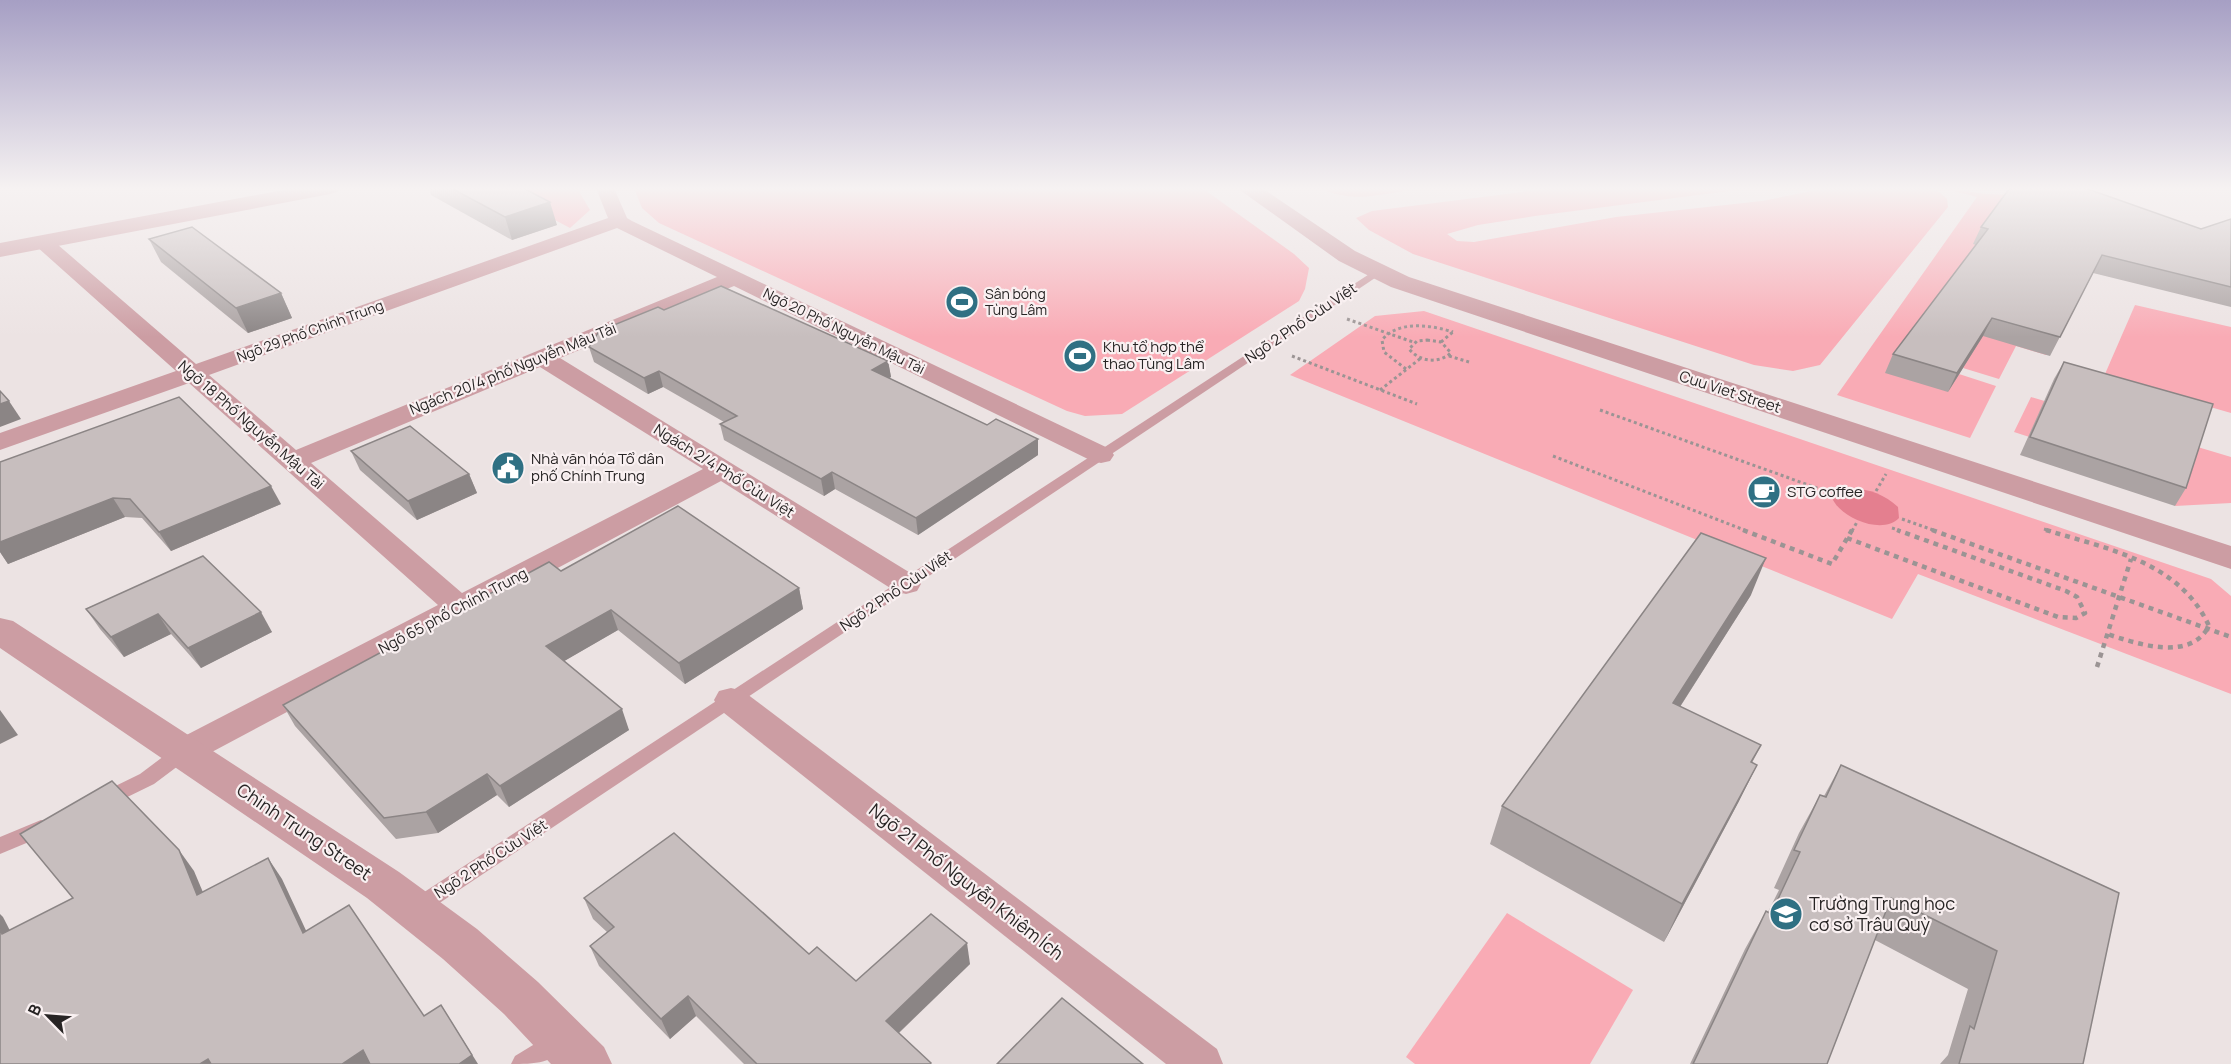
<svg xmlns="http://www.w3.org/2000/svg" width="2231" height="1064" font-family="Manrope,sans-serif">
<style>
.green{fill:#f9abb5}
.water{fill:#e47f8f}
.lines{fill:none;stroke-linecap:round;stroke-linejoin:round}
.path-far1{stroke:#9b9494;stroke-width:3;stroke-dasharray:3 3;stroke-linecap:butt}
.path{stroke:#9b9494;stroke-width:4.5;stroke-dasharray:5 5;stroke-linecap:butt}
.service{fill:#cc9da3;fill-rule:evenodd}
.minor{fill:#cc9da3;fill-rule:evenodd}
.tertiary{fill:#cc9da3;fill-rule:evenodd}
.wall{fill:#aba3a3}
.shaded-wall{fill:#8b8585}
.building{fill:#c7bebe;stroke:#8b8585;stroke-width:1.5}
.labels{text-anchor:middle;stroke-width:4.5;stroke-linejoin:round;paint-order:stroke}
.far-poi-label{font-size:14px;fill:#272424;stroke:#f9f0f1;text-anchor:start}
.far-street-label{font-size:14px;fill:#272424;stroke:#f9f0f1}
.street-label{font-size:15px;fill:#272424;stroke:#f9f0f1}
.poi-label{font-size:15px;fill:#272424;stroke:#f9f0f1;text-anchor:start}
.near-street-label{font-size:18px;fill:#272424;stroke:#f9f0f1}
.near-poi-label{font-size:18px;fill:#272424;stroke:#f9f0f1;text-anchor:start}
</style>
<rect width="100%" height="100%" fill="#ece3e3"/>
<g class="green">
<polygon points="495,188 577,188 590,210 570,228"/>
<polygon points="634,188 1202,188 1294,254 1309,268 1305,289 1299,301 1122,414 1085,416 1067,411 659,223 642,208"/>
<path d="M1320 188H1418C1386 194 1350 204 1320 188Z"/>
<polygon points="1554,188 1752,188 1535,216 1478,225 1447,234 1457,241 1474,242 1616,217 1762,201 1827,188 1925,188 1939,192 1947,199 1948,207 1820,365 1793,371 1754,365 1413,254 1369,230 1356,218 1372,211"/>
<polygon points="1942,188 1986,194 2014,195 2060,266 2051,346 2046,355 2016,346 1999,379 1963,368 1966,362 1959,374 1996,386 1970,438 1837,395 1977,197"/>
<polygon points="2135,305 2231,327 2231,413 2113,379 2105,374"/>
<polygon points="1424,311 2211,579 2231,596 2231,694 1918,574 1892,619 1290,375 1375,316"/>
<polygon points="2031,397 2231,457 2231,503 2175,506 2180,486 2014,432"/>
<polygon points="1507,913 1633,990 1590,1064 1415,1064 1406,1057"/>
</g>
<path class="water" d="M1845 489C1865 487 1883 493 1898 507L1899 518C1883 535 1843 519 1833 500L1838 491Z"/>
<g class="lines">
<g class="path-far1">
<polyline points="1347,319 1413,342"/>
<path d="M1427 340 1441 342 1451 353C1438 364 1420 362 1409 349L1417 341Z"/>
<polyline points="1441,342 1454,331"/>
<polyline points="1292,356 1417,404"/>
<polyline points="1449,356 1469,362"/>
<path d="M1406 369 1384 352 1382 340C1398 320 1431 325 1453 332"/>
<polyline points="1380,390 1421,358"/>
<polyline points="1600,410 1828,492"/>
<polyline points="1553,456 1747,531"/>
<polyline points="1876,491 1886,474"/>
<polyline points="1902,519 1936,531"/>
<polyline points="1892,528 1901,531"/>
<polyline points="2044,529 2051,531"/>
<polyline points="1852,531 1857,522"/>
</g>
<g class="path">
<polyline points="1743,530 1832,564 1852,530"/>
<polyline points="1932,530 2231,637"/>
<path d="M2046 530C2108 549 2180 562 2209 626 2190 662 2138 644 2107 634"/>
<polyline points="1847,538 2058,617 2076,618 2085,613 2077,597 2066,591 1897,530"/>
<polyline points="2097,667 2131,559"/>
</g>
<g class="service">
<polygon points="1377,269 1382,272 1381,274 423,914 416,917 409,914 406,908 409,902"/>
<polygon points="183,745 190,747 192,752 190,757 154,784 111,805 104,808 97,805 94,800 97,795 140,774 176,747"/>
<polygon points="41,820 48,822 51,828 48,834 0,854 0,837"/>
<path d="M556 1031 564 1034 568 1042C557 1064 533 1064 511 1064L515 1056Z"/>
</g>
<g class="minor">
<path d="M596 188H614L627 218 632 221 1110 449 1114 455 1110 461 1101 463 1092 461 734 286 560 358 917 577 921 584 917 591 906 594 895 591 721 481 195 761 183 765 171 761 165 752 171 743 438 605 189 383 0 450V433L176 371 36 246 33 242 36 238H50L196 364 608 218ZM617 228 717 277 296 450 209 375ZM540 367 703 469 462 593 311 463Z"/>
<polygon points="731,688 743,691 1217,1049 1223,1064 1166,1064 719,709 714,700 719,691"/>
</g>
<g class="tertiary">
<polygon points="294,188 340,188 337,192 330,194 0,257 0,243"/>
<polygon points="1237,188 1262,188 1355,251 1409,277 2231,546 2231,569 1391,287 1339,261"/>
<polygon points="0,618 13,621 399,872 477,929 538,982 604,1047 612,1064 551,1064 504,1014 443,959 367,898 0,648"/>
</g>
</g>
<g class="wall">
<polygon points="429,188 523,188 557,225 512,240 431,195"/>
<polygon points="2231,219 2231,307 2093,273 2050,356 1983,336 1948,392 1885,373 1893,354 1976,245 1973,244 1981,227 2201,229"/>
<polygon points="149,239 281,293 292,318 248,333 161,262"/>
<polygon points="664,310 888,361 891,377 889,378 987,425 1038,439 1038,455 918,535 835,489 824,496 724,440 720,424 724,422 663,387 648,394 594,362 589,347"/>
<polygon points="2064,362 2186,488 2175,506 2020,455 2054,379"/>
<polygon points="351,451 469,474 477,493 417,520 360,470"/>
<polygon points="0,462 281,504 171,551 142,518 125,517 8,564 0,552"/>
<polygon points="203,556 272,632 201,668 171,634 124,657 100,629 86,609"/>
<polygon points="561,571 799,588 803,609 685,684 618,630 564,661 629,730 509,807 497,795 438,833 396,839 295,726 283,705"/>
<polygon points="1751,595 1680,707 1761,745 1752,763 1757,765 1738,803 1664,942 1490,844 1502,806"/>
<polygon points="1841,765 2119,893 2083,1064 1940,1064 1948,1055 1968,989 1875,940 1827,1064 1690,1064 1745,949 1766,911 1768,912 1779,890 1774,888 1799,833 1820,795 1824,796"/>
<polygon points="584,898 809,954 856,981 970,964 899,1033 931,1064 744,1064 696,1016 670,1039 599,966 590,946 607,932 593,919"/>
</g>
<g class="shaded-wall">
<polygon points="550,202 557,225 512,240 505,217"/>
<polygon points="281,293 292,318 248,333 236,308"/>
<polygon points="1992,318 1983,336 1948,392 1957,373"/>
<polygon points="888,361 891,377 874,386 872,370"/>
<polygon points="659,371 663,387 648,394 644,378"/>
<polygon points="9,401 21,419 0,427 0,404"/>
<polygon points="1038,439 1038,455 918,535 916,518"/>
<polygon points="832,472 835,489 824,496 821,479"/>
<polygon points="469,474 477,493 417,520 408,501"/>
<polygon points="271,486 281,504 171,551 159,532"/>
<polygon points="113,498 125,517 8,564 0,552 0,542"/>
<polygon points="1766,558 1751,595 1658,741 1673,703"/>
<polygon points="799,588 803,609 685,684 679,663"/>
<polygon points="611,610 618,630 554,667 546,646"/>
<polygon points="261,612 272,632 201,668 188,648"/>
<polygon points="158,614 171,634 124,657 111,637"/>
<polygon points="622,709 629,730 509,807 500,786"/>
<polygon points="0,710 18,735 0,744"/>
<polygon points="1757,765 1738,803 1664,942 1682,904"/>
<polygon points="487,774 497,795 438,833 426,812"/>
<polygon points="179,850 194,871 213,916 197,895"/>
<polygon points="268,858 282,879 317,954 303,933"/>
<polygon points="0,914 3,917 22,954 2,934 0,929"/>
<polygon points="967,943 970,964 890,1041 886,1021"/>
<polygon points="688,996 696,1016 670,1039 661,1019"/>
<polygon points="441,1005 478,1064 459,1064"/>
<polygon points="363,1050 373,1064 342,1064"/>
<polygon points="208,1059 213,1064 200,1064"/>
</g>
<g class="building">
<polygon points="451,188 523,188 550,202 505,217"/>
<polygon points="2013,188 2085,188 2201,229 2231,219 2231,287 2102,255 2060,337 1992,318 1957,373 1893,354 1988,229 1981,227 2009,189"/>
<polygon points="192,227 281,293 236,308 149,239"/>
<polygon points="721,286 888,361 872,370 987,425 996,419 1038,439 916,518 832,472 821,479 720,424 737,416 659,371 644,378 589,347 599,331 658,307 664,310"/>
<polygon points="2064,362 2213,404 2186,488 2030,437"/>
<polygon points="0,391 9,401 0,404"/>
<polygon points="179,397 271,486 159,532 130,499 113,498 0,542 0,462"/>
<polygon points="410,426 469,474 408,501 351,451"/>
<polygon points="678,506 799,588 679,663 611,610 546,646 622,709 500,786 487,774 426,812 384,818 283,705 549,562 561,571"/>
<polygon points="1701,533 1766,558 1673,703 1761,745 1751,762 1757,765 1682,904 1502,806"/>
<polygon points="203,556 261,612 188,648 158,614 111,637 86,609"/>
<polygon points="1841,765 2119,893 2083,1064 1959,1064 1970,1026 1974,1029 1997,951 1891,898 1827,1064 1693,1064 1766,911 1771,914 1800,852 1794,850 1820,795 1826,797"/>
<polygon points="112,781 179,850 197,895 268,858 303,933 349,905 424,1016 441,1005 472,1055 459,1064 370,1064 363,1050 342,1064 211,1064 208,1059 200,1064 0,1064 0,929 2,934 73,898 20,834"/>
<polygon points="674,833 809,954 817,947 856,981 931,914 967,943 886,1021 931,1063 930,1064 757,1064 688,996 661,1019 590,946 614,927 584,898"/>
<polygon points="1062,998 1143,1064 997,1064"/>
</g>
<linearGradient id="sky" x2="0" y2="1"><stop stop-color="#a69fc4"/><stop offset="0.56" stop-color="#f6f2f2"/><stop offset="1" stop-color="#f6f2f2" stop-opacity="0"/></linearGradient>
<rect width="2231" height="337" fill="url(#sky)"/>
<defs>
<g id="stadium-disc" transform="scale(1.725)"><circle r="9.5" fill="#2f7083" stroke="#f9f0f1"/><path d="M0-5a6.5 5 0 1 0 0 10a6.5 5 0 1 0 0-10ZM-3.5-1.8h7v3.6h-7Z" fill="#fff"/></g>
<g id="civic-disc" transform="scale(1.725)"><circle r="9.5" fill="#2f7083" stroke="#f9f0f1"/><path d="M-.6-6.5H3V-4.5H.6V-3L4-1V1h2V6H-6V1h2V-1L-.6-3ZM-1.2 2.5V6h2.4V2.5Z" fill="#fff"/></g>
<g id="cafe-disc" transform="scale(1.725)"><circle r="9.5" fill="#2f7083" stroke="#f9f0f1"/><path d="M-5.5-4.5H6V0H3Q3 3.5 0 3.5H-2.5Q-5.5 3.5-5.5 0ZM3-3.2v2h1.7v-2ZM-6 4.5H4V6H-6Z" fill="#fff"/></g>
<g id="school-disc" transform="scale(1.725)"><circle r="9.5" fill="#2f7083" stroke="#f9f0f1"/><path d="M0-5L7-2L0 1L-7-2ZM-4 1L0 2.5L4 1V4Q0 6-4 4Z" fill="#fff"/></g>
</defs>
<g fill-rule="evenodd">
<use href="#stadium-disc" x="962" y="302"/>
<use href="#stadium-disc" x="1080" y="356"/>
<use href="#civic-disc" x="508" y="468"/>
<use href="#cafe-disc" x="1764" y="492"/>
<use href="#school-disc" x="1786" y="914"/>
</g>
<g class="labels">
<g class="far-poi-label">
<text x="985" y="299">Sân bóng<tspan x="985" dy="16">Tùng Lâm</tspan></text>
</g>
<g class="far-street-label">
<text transform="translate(310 331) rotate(-20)" y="5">Ngõ 29 Phố Chính Trung</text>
<text transform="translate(844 331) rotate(26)" y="5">Ngõ 20 Phố Nguyễn Mậu Tài</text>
</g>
<g class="street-label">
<text transform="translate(1301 323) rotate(-34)" y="5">Ngõ 2 Phố Cửu Việt</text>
<text transform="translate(513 369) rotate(-22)" y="5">Ngách 20/4 phố Nguyễn Mậu Tài</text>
<text transform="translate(1730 392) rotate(18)" y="5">Cuu Viet Street</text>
<text transform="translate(251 425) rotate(41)" y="5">Ngõ 18 Phố Nguyễn Mậu Tài</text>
<text transform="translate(724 471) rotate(32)" y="5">Ngách 2/4 Phố Cửu Việt</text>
<text transform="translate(896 591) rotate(-34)" y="5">Ngõ 2 Phố Cửu Việt</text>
<text transform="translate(453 611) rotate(-28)" y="5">Ngõ 65 phố Chính Trung</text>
<text transform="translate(491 859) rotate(-33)" y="5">Ngõ 2 Phố Cửu Việt</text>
</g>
<g class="poi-label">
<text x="1103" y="352">Khu tổ hợp thể<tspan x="1103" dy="17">thao Tùng Lâm</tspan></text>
<text x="531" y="464">Nhà văn hóa Tổ dân<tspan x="531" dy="17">phố Chính Trung</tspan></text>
<text x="1787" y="497">STG coffee</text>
</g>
<g class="near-street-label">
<text transform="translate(304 832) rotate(34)" y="6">Chinh Trung Street</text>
<text transform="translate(966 882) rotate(38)" y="6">Ngõ 21 Phố Nguyễn Khiêm Ích</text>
</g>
<g class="near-poi-label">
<text x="1809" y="910">Trường Trung học<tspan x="1809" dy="21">cơ sở Trâu Quỳ</tspan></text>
</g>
</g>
<g transform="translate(48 1016) rotate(295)" stroke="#f9f0f1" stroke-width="4.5" paint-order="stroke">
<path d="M0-4.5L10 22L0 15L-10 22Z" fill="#272424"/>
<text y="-9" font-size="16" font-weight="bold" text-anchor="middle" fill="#272424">B</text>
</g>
</svg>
